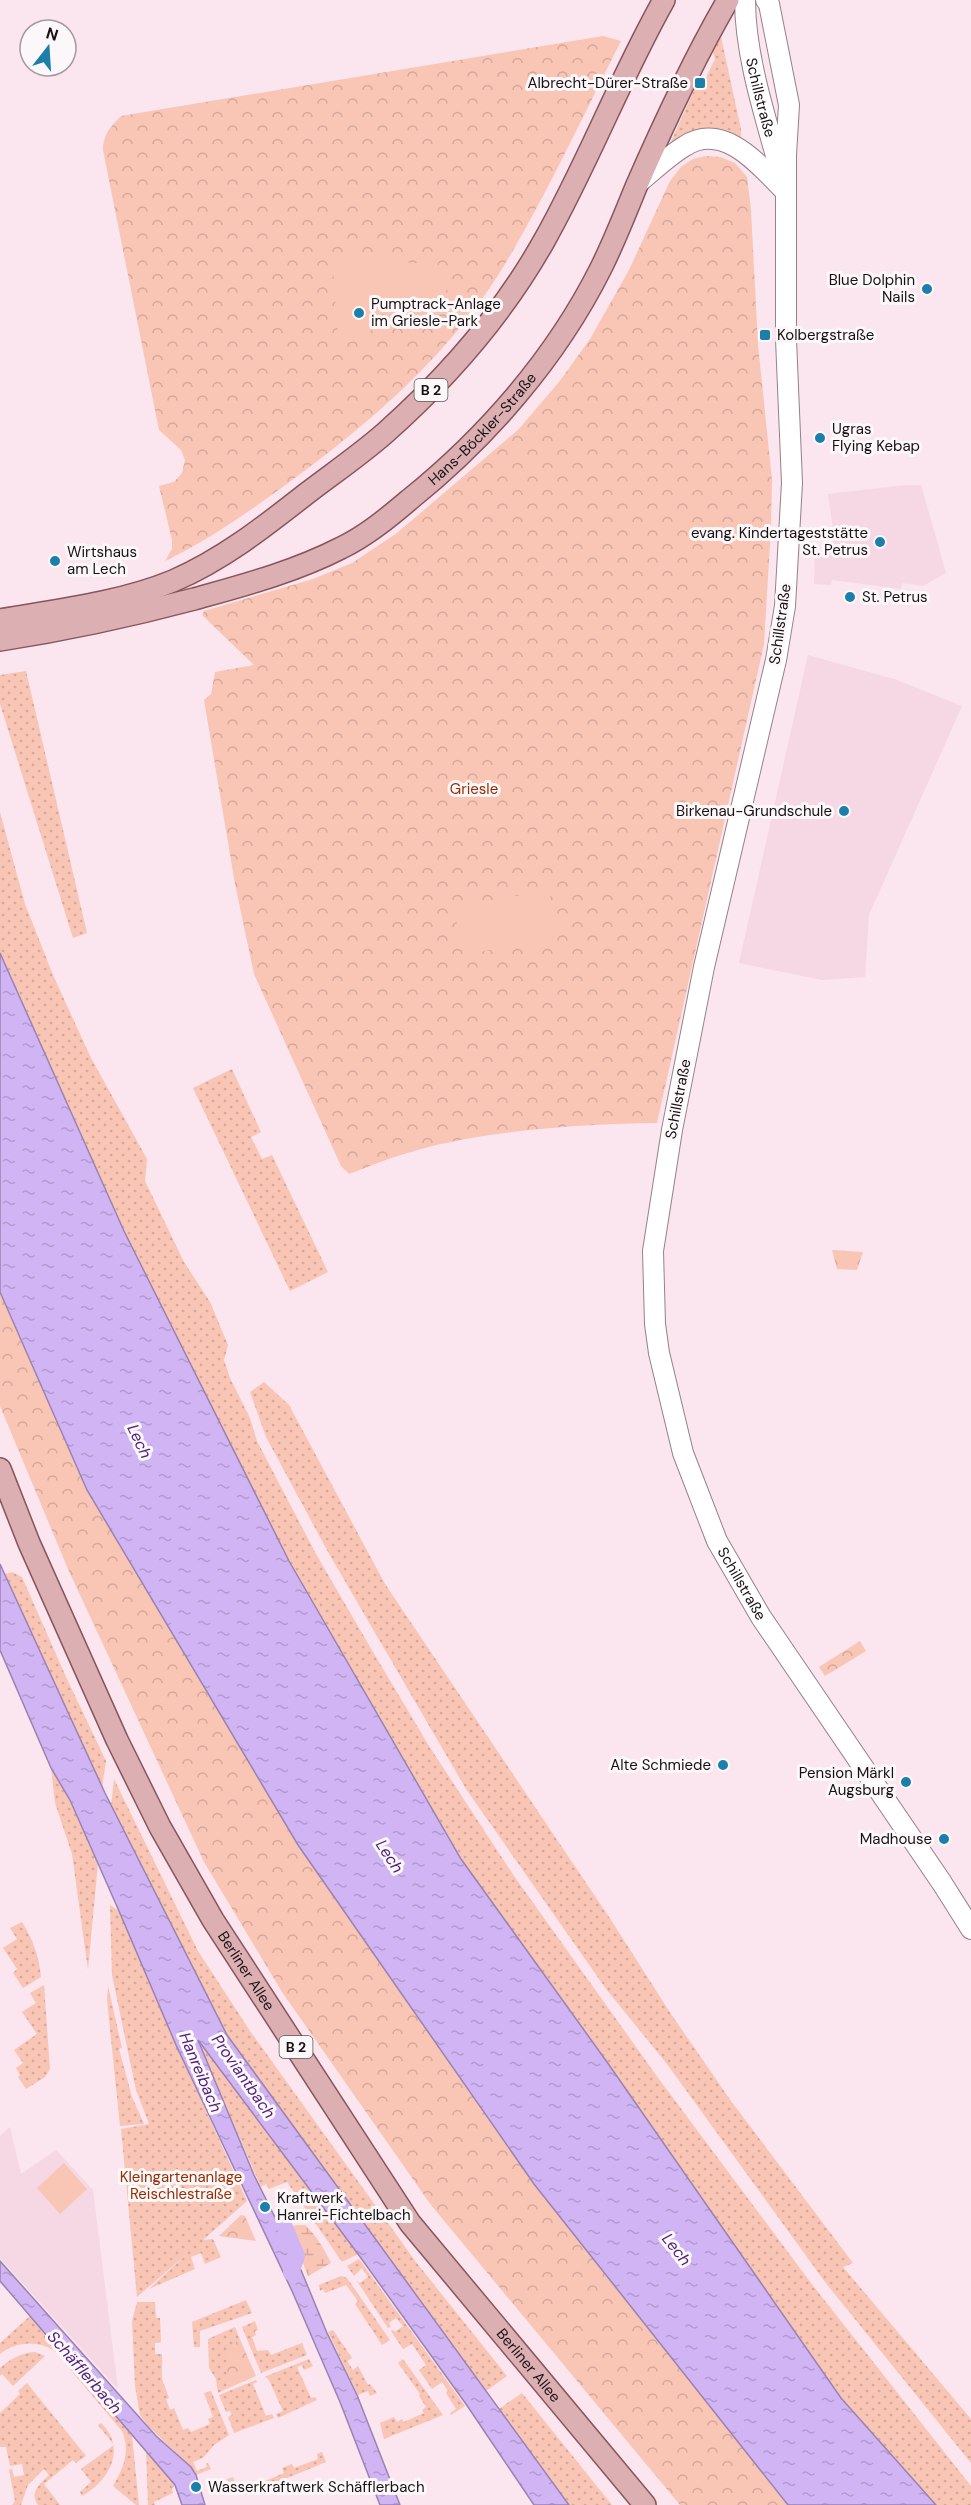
<svg xmlns="http://www.w3.org/2000/svg" width="971" height="2505" font-family="'DM Sans',sans-serif">
<style>
.built{fill:#f6d7e4}
.grass{fill:url(#grass-dots)}
.forest{fill:url(#forest-crowns)}
.wetland{fill:url(#wetland-marsh)}
.pitch{fill:#f9c5b5}
.water{fill:url(#water-ripples);stroke:#9983b1;stroke-width:1.5}
.lines{fill:none;stroke-linecap:round;stroke-linejoin:round}
.canal{stroke:#d0b4f4;stroke-width:16}
.secondary-casing{stroke:#96818a;stroke-width:22}
.primary-casing{stroke:#88555a;stroke-width:24}
.secondary{stroke:#fff;stroke-width:20}
.primary{stroke:#dcafb2;stroke-width:21}
.poi-dot{fill:#1c7faa;stroke:#fcf8f9;stroke-width:2}
.labels{text-anchor:middle;stroke-width:6;stroke-linejoin:round;paint-order:stroke}
.shield{fill:#fcf8f9;stroke:#5c5659;stroke-width:1.5}
.shield-label{font-size:14px;font-weight:bold;fill:#181114}
.poi-label{font-size:15px;fill:#181114;stroke:#fcf8f9;text-anchor:end}
.street-label{font-size:15px;fill:#181114;stroke:#fcf8f9}
.park-label{font-size:15px;fill:#962e01;stroke:#fcf8f9}
.water-label{font-size:16px;font-style:italic;fill:#50207b;stroke:#fcf8f9}
</style>
<defs>
<pattern id="grass-dots" width="8" height="8" patternUnits="userSpaceOnUse" patternTransform="scale(1.5)"><rect width="8" height="8" fill="#f9c5b5"/><path d="M2 2h.1M6 6h.1" fill="none" stroke="#d5a89b" stroke-width="1.8" stroke-linecap="round"/></pattern>
<pattern id="forest-crowns" width="20" height="18" patternUnits="userSpaceOnUse" patternTransform="scale(1.5)"><rect width="20" height="18" fill="#f9c5b5"/><path d="M2 6a3 3 0 1 1 6 0M12 15a3 3 0 1 1 6 0" fill="none" stroke="#d5a89b"/></pattern>
<pattern id="wetland-marsh" width="20" height="14" patternUnits="userSpaceOnUse" patternTransform="scale(1.5)"><rect width="20" height="14" fill="#f9c5b5"/><path d="M1 5h8M5 5V1M11 12h8M15 12V8" fill="none" stroke="#d5a89b"/></pattern>
<pattern id="water-ripples" width="26" height="14" patternUnits="userSpaceOnUse" patternTransform="scale(1.5)"><rect width="26" height="14" fill="#d0b4f4"/><path d="M2 4q2-2 4 0t4 0M15 11q2-2 4 0t4 0" fill="none" stroke="#b29ad0"/></pattern>
</defs>
<rect width="100%" height="100%" fill="#fbe5ee"/>
<g class="built">
<polygon points="906,485 921,485 946,573 923,586 902,583 901,589 832,580 831,585 814,584 815,553 825,552 822,531 833,529 828,494"/>
<polygon points="808,655 897,680 962,706 869,915 865,977 822,980 739,963"/>
<polygon points="10,2127 21,2174 56,2150 93,2190 118,2389 0,2258 0,2136"/>
</g>
<g class="grass">
<polygon points="721,37 741,129 741,141 670,144 696,86 702,86 715,59 713,52"/>
<polygon points="26,671 87,933 73,938 0,704 0,675"/>
<polygon points="0,812 25,904 53,975 91,1058 147,1159 145,1181 184,1262 210,1302 228,1345 224,1360 230,1378 250,1418 257,1441 316,1554 373,1652 429,1746 514,1876 656,2075 814,2287 971,2486 971,2505 936,2505 841,2398 607,2062 461,1859 289,1561 124,1231 0,953"/>
<polygon points="232,1069 261,1132 251,1137 262,1159 272,1155 328,1272 290,1291 193,1088"/>
<polygon points="264,1382 289,1405 385,1584 611,1920 671,2014 731,2101 853,2263 843,2267 971,2419 971,2463 825,2282 667,2064 606,1989 466,1789 328,1552 266,1437 250,1392"/>
<polygon points="12,1572 22,1577 67,1679 106,1761 102,1788 5,1574"/>
<polygon points="51,1768 70,1800 98,1863 88,1970 72,1854 55,1803"/>
<polygon points="114,1779 198,1951 250,2031 416,2262 507,2376 486,2391 227,2035 111,1806"/>
<polygon points="110,1905 119,1911 176,2045 247,2201 203,2240 213,2239 221,2257 205,2264 201,2253 191,2257 195,2269 149,2289 189,2252 137,2297 121,2129 149,2124 136,2090 112,1975"/>
<path d="M22 1922C33 1940 39 1956 41 1977L23 1988 13 1973 17 1969 3 1948 17 1939 10 1928Z"/>
<polygon points="44,1985 50,2069 45,2077 26,2089 18,2077 20,2075 16,2068 23,2063 14,2050 37,2034 22,2012 36,2003 30,1993"/>
<polygon points="108,1986 122,2048 119,2049 132,2097 144,2124 120,2126 107,2000"/>
<polygon points="196,2037 358,2254 342,2262 287,2182 269,2189 266,2184 261,2187"/>
<polygon points="359,2259 465,2406 451,2415 450,2413 456,2409 446,2393 448,2391 442,2382 432,2389 419,2370 426,2365 412,2344 403,2349 391,2331 393,2330 395,2332 403,2326 396,2318 389,2323 391,2327 388,2328 357,2281 360,2283 368,2277 362,2268 354,2276 347,2266"/>
<polygon points="341,2276 347,2278 390,2340 382,2345 355,2304 358,2301 346,2285 325,2293 323,2289 320,2291 319,2285"/>
<polygon points="246,2300 252,2313 200,2331 200,2347 194,2347 192,2322"/>
<polygon points="137,2302 155,2302 156,2318 160,2318 161,2342 155,2343 155,2354 162,2354 162,2379 169,2398 166,2399 170,2410 174,2408 183,2430 188,2428 191,2432 210,2424 208,2419 213,2417 204,2393 211,2391 229,2435 214,2445 203,2458 193,2462 197,2471 207,2467 206,2464 208,2463 211,2469 196,2475 191,2467 149,2427 140,2415 135,2386 132,2321"/>
<path d="M30 2316 132 2436 139 2505H136L113 2486C123 2469 131 2451 122 2431 106 2412 90 2393 74 2374 68 2366 62 2355 53 2350 36 2340 15 2342 0 2354V2343Z"/>
<polygon points="255,2321 258,2330 255,2331 256,2335 252,2337 257,2351 268,2350 271,2355 302,2343 307,2355 261,2373 242,2327"/>
<polygon points="235,2327 239,2337 229,2382 224,2390 218,2393 216,2379 209,2368 208,2339"/>
<polygon points="333,2330 352,2358 347,2361 353,2370 358,2366 368,2385 370,2384 377,2393 370,2396 368,2391 358,2395 328,2332"/>
<path d="M35 2352 45 2356 13 2386 2 2374 0 2376V2368C11 2359 20 2353 35 2352Z"/>
<polygon points="309,2359 313,2366 304,2370 302,2365 297,2367 311,2398 315,2397 317,2400 278,2418 276,2414 283,2411 268,2378 264,2377"/>
<polygon points="403,2359 443,2415 384,2439 380,2423 394,2417 397,2422 402,2419 404,2422 424,2413 422,2410 426,2407 419,2396 420,2394 398,2363"/>
<polygon points="256,2380 257,2382 253,2384 266,2416 272,2414 274,2418 234,2433 228,2417 232,2415 230,2411 226,2412 219,2395"/>
<path d="M27 2383 86 2456 76 2463 73 2460 44 2484 60 2505H38C29 2492 40 2484 49 2475L44 2469 28 2485 21 2505H12L15 2501 9 2470 12 2469 14 2477 24 2475 22 2464 10 2466 6 2447H0V2413L20 2394 18 2391Z"/>
<polygon points="522,2393 612,2505 569,2505 499,2409"/>
<path d="M101 2423C127 2447 110 2481 82 2496L80 2492 91 2482 81 2469 114 2445 98 2425Z"/>
<polygon points="146,2450 175,2485 172,2489 173,2493 154,2502 155,2505 148,2505"/>
<polygon points="322,2452 326,2462 246,2495 243,2490 233,2494 227,2479 233,2477 237,2487 248,2482 251,2487 284,2473 282,2468 292,2464 294,2468 318,2459 317,2454"/>
</g>
<g class="forest">
<path d="M603 36 621 41C585 112 551 185 511 254 456 350 372 422 284 486 247 513 207 541 165 561L172 549V540L159 486 174 482 182 473 185 460 181 450 159 430 103 150C103 135 110 127 121 116Z"/>
<path d="M706 156 720 157 735 163 747 177 751 210 758 345 772 480 771 527 764 644 657 1123C582 1124 487 1130 414 1151 392 1157 370 1166 349 1174L341 1166 254 974 235 884 204 700 211 694 215 672 254 665 202 615 204 611 313 579 352 563 397 533 518 430 559 382 590 339 629 270 670 181 681 167 693 159Z"/>
<polygon points="832,1250 863,1252 857,1270 837,1269"/>
<polygon points="0,1292 87,1490 298,1845 534,2184 788,2505 680,2505 431,2205 282,1992 204,1862 68,1569 0,1406"/>
<polygon points="860,1641 866,1651 825,1676 819,1667"/>
<polygon points="241,2215 245,2216 256,2241 219,2236"/>
<path d="M239 2337 256 2376 224 2390 229 2382C221 2357 229 2357 239 2337Z"/>
</g>
<path class="wetland" d="M296 2225H305C317 2236 324 2249 331 2263L308 2276 289 2228Z"/>
<g class="pitch">
<path d="M350 251 396 262 437 264 446 270 450 279C449 283 448 290 444 293 436 300 405 294 394 294L363 344 355 341 347 343 337 328 332 254Z"/>
<polygon points="549,890 558,937 463,955 454,907"/>
<polygon points="64,2163 87,2189 60,2214 37,2188"/>
</g>
<g class="water">
<polygon points="0,953 124,1231 289,1561 461,1859 607,2062 841,2398 936,2505 788,2505 534,2184 298,1845 87,1490 0,1292"/>
<polygon points="0,1564 105,1793 227,2035 569,2505 534,2505 466,2404 358,2254 198,2040 254,2175 301,2270 327,2333 357,2395 400,2505 380,2505 340,2402 292,2291 176,2045 119,1911 70,1800 51,1768 0,1650"/>
<polygon points="0,2261 156,2436 191,2467 196,2475 205,2505 182,2505 175,2485 0,2281"/>
</g>
<g class="lines">
<polyline class="canal" points="282,2220 297,2256 291,2273"/>
<g class="secondary-casing">
<g id="secondary">
<path id="s1" d="M745 0C745 55 765 116 780 170"/>
<path id="s2" d="M766 0 769 4 789 105 786 155V339L792 483 785 606 776 660 704 967 672 1130 653 1251 655 1324 659 1353 683 1453 717 1541 761 1617 942 1883 971 1929"/>
<path d="M638 183C653 171 668 156 685 146 724 121 760 166 785 191"/>
</g>
</g>
<g class="primary-casing">
<g id="primary">
<path d="M0 620C58 610 119 603 173 581 222 560 264 527 306 494 332 474 360 455 385 433 448 377 503 314 544 241 588 163 620 78 664 0"/>
<path id="s3" d="M0 640C65 630 130 616 194 599 244 585 294 572 341 548 366 536 389 517 409 500 487 437 556 358 601 268 614 242 625 214 636 187 664 123 693 60 728 0"/>
<path id="s4" d="M0 1469 29 1543 117 1740 160 1827 213 1920 410 2223 645 2505"/>
</g>
</g>
<use href="#secondary" class="secondary"/>
<use href="#primary" class="primary"/>
</g>
<g class="poi-dot">
<rect x="694" y="77" width="12" height="12" rx="3"/>
<circle cx="927" cy="289" r="6"/>
<circle cx="359" cy="313" r="6"/>
<rect x="759" y="329" width="12" height="12" rx="3"/>
<circle cx="820" cy="438" r="6"/>
<circle cx="880" cy="542" r="6"/>
<circle cx="55" cy="561" r="6"/>
<circle cx="850" cy="597" r="6"/>
<circle cx="844" cy="811" r="6"/>
<circle cx="723" cy="1765" r="6"/>
<circle cx="906" cy="1782" r="6"/>
<circle cx="944" cy="1839" r="6"/>
<circle cx="265" cy="2207" r="6"/>
<circle cx="196" cy="2487" r="6"/>
</g>
<g class="labels">
<g class="shield">
<rect x="414.5" y="379" width="33" height="22" rx="4.5"/>
<rect x="279.5" y="2036" width="33" height="22" rx="4.5"/>
</g>
<g class="shield-label">
<text x="431" y="395">B 2</text>
<text x="296" y="2052">B 2</text>
</g>
<g class="poi-label">
<text x="688" y="88">Albrecht-Dürer-Straße</text>
<text x="915" y="285">Blue Dolphin<tspan x="915" dy="17">Nails</tspan></text>
<text x="371" y="309" text-anchor="start">Pumptrack-Anlage<tspan x="371" dy="17">im Griesle-Park</tspan></text>
<text x="777" y="340" text-anchor="start">Kolbergstraße</text>
<text x="832" y="434" text-anchor="start">Ugras<tspan x="832" dy="17">Flying Kebap</tspan></text>
<text x="868" y="538">evang. Kindertageststätte<tspan x="868" dy="17">St. Petrus</tspan></text>
<text x="67" y="557" text-anchor="start">Wirtshaus<tspan x="67" dy="17">am Lech</tspan></text>
<text x="862" y="602" text-anchor="start">St. Petrus</text>
<text x="832" y="816">Birkenau-Grundschule</text>
<text x="711" y="1770">Alte Schmiede</text>
<text x="894" y="1778">Pension Märkl<tspan x="894" dy="17">Augsburg</tspan></text>
<text x="932" y="1844">Madhouse</text>
<text x="277" y="2203" text-anchor="start">Kraftwerk<tspan x="277" dy="17">Hanrei-Fichtelbach</tspan></text>
<text x="208" y="2492" text-anchor="start">Wasserkraftwerk Schäfflerbach</text>
</g>
<g class="street-label">
<text dy="5" stroke="none"><textPath href="#s1" startOffset="99">Schillstraße</textPath></text>
<text dy="5" stroke="none"><textPath href="#s3" startOffset="540">Hans-Böckler-Straße</textPath></text>
<text transform="translate(780 624) rotate(-82)" y="5">Schillstraße</text>
<text transform="translate(678 1099) rotate(-79)" y="5">Schillstraße</text>
<text dy="5" stroke="none"><textPath href="#s2" startOffset="1617">Schillstraße</textPath></text>
<text dy="5" stroke="none"><textPath href="#s4" startOffset="560">Berliner Allee</textPath></text>
<text dy="5" stroke="none"><textPath href="#s4" startOffset="1046">Berliner Allee</textPath></text>
</g>
<g class="park-label">
<text x="474" y="794">Griesle</text>
<text x="181" y="2182">Kleingartenanlage<tspan x="181" dy="17">Reischlestraße</tspan></text>
</g>
<g class="water-label">
<text transform="translate(140 1441) rotate(65)" y="6">Lech</text>
<text transform="translate(390 1856) rotate(57)" y="6">Lech</text>
<text transform="translate(201 2072) rotate(67)" y="6">Hanreibach</text>
<text transform="translate(244 2076) rotate(55)" y="6">Proviantbach</text>
<text transform="translate(677 2249) rotate(52)" y="6">Lech</text>
<text transform="translate(85 2372) rotate(49)" y="6">Schäfflerbach</text>
</g>
</g>
<g transform="translate(48 48) rotate(17)"><circle r="28" fill="#fcf8f9" stroke="#a19c9d" stroke-width="1.5"/>
<path d="M0-4.5L10 22L0 15L-10 22Z" fill="#1c7faa"/>
<text y="-9" font-size="16" font-weight="bold" text-anchor="middle" fill="#181114">N</text>
</g>
</svg>
